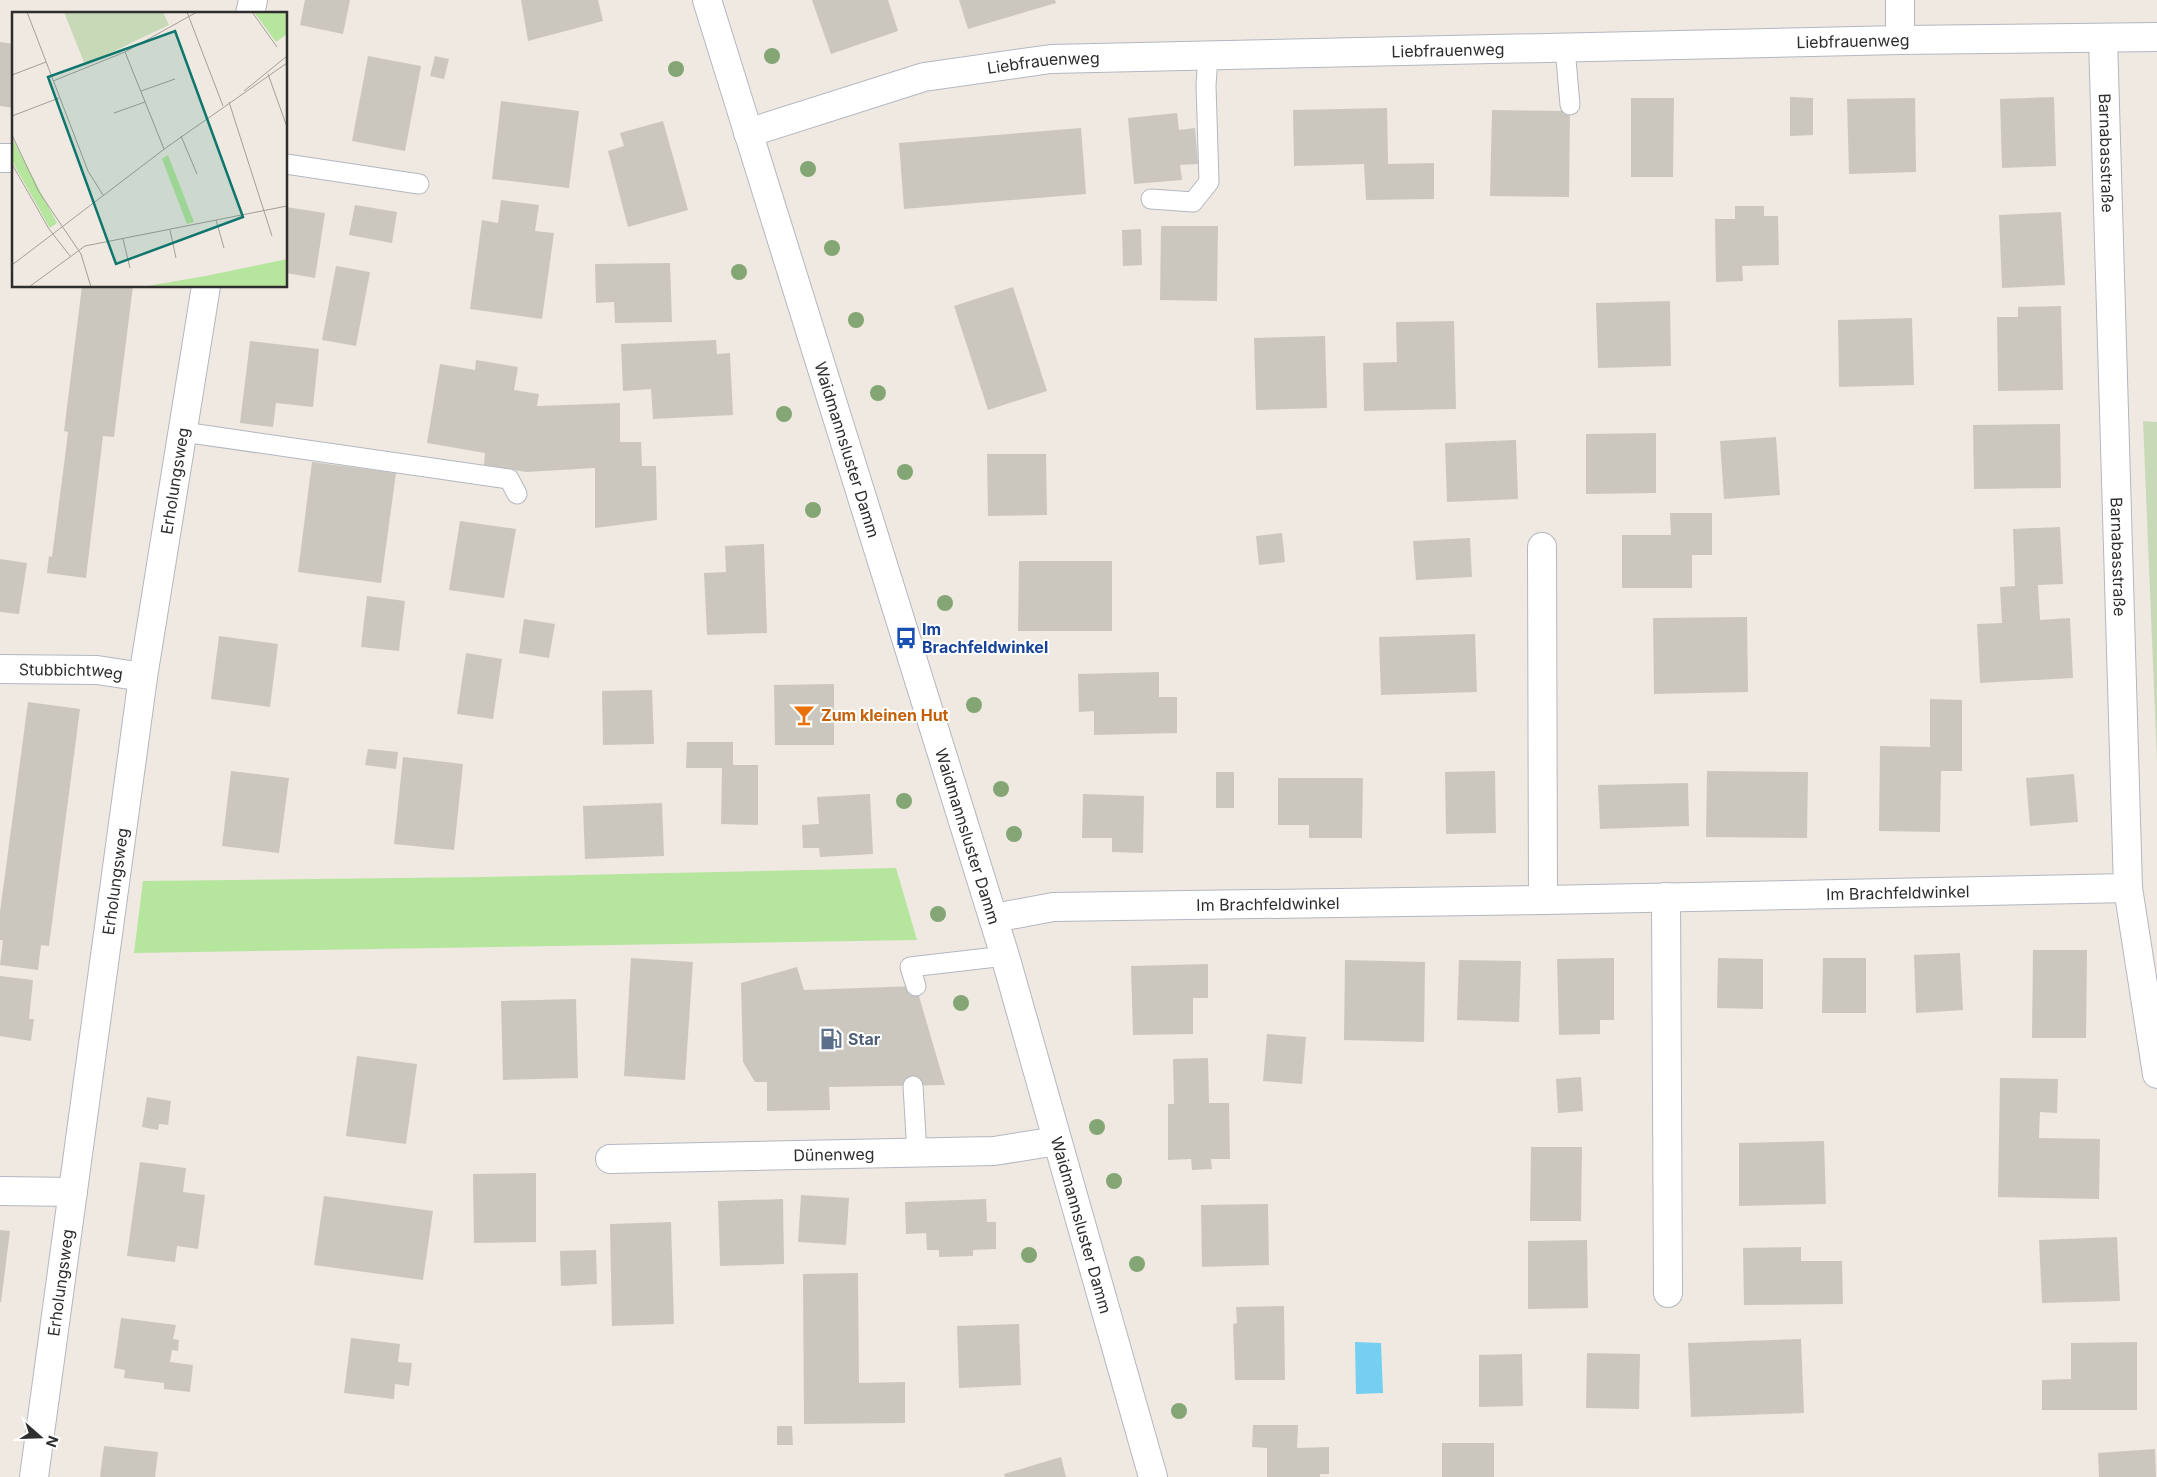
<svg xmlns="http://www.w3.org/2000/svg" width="2157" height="1477" font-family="Inter,sans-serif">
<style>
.green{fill:#b6e59e}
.cemetery{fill:#c8d9b8}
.water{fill:#75cff0}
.building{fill:#cbc7bf}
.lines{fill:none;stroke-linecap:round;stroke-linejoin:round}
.lane-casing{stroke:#b4b7c1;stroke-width:21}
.street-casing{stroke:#b4b7c1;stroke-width:30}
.secondary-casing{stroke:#b4b7c1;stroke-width:30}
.lane{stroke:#fff;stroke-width:19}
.street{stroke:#fff;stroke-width:28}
.secondary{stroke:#fff;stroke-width:28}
.tree{fill:#84a574}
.labels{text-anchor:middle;stroke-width:4;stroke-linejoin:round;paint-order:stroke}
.street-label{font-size:16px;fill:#2e2e2e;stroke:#fff}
.transit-label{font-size:16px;font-weight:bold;fill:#164399;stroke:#fff;text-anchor:start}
.food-label{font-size:16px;font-weight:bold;fill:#c56008;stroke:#fff;text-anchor:start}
.service-label{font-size:16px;font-weight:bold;fill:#4e5e75;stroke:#fff;text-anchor:start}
.inset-road{fill:none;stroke:#a29e99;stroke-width:1}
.view{fill:#0f766e;fill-opacity:0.15;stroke:#0f766e;stroke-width:2.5}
.inset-edge{fill:none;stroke:#2e2e2e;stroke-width:2.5}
</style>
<rect width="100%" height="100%" fill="#efe9e1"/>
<polygon class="green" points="896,868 917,940 134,953 143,881 484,877"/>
<polygon class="cemetery" points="2143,421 2157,422 2157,761"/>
<polygon class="water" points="1355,1342 1381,1343 1383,1393 1356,1394"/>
<g class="building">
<polygon points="305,0 350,0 343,34 300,25"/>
<polygon points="521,0 598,0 603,21 528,41"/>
<polygon points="812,0 888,0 898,31 831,54"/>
<polygon points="959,0 1055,0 1056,3 968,29"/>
<polygon points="0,42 14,44 14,108 0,106"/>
<polygon points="368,56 421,66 405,151 352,141"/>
<polygon points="435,56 449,59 444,79 430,76"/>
<polygon points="1790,97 1813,98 1813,135 1790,136"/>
<polygon points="2054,97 2056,166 2002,168 2000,99"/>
<polygon points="1631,98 1674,98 1673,177 1631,177"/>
<polygon points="1915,98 1916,172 1849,174 1847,99"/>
<polygon points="501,101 579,111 569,188 492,179"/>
<polygon points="1387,108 1388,164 1434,163 1434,199 1366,200 1364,164 1294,166 1293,110"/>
<polygon points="1492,110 1570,111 1569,197 1490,196"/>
<polygon points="1177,113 1179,130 1195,128 1198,164 1180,165 1182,180 1134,184 1128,118"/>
<polygon points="663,121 688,210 628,227 608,151 624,146 620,133"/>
<polygon points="1081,128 1086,194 904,209 899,143"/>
<polygon points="501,200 539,205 535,231 554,233 542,319 470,309 482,220 498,223"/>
<polygon points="355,205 397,212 392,243 349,235"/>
<polygon points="1735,206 1764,206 1764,216 1778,216 1779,265 1742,266 1743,281 1716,282 1715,219 1735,219"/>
<polygon points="286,207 325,213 315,278 286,273"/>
<polygon points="2061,212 2065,285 2002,288 1999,215"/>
<polygon points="1161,226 1218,226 1217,301 1160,300"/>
<polygon points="1141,229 1142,265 1123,266 1122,230"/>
<polygon points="670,263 672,322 615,323 614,302 596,303 595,264"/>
<polygon points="336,266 370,272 356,346 322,340"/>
<polygon points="82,286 133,286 114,437 103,436 86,578 47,573 49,556 52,557 66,449 68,432 64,431"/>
<polygon points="1013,287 1047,391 988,410 954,306"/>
<polygon points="1670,301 1671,366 1598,368 1596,303"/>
<polygon points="2061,306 2063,390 1998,391 1997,317 2018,317 2018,307"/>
<polygon points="1912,318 1914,385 1839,387 1838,320"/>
<polygon points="1454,321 1456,409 1364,411 1363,363 1397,362 1396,322"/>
<polygon points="1325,336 1327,408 1256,410 1254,338"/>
<polygon points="716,340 717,354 730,353 733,415 653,419 651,389 623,391 621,344"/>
<polygon points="250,341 319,349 313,407 276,403 273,427 240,423"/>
<polygon points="476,360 518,367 514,390 539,394 537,406 620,403 620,442 641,442 642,466 656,466 657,520 595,528 595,468 526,472 484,465 485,453 427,443 440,364 475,370"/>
<polygon points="2060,424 2061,488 1974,489 1973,425"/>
<polygon points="1656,433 1656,493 1586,494 1586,434"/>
<polygon points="1776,437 1780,495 1724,499 1720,441"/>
<polygon points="1516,440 1518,499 1447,502 1445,443"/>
<polygon points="987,454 1046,454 1047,515 988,516"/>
<polygon points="312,462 396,473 381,583 298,572"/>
<polygon points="1670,513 1712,513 1712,555 1692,555 1692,588 1622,588 1622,535 1671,535"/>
<polygon points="460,521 516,529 504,598 449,590"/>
<polygon points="2060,527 2063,584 2038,585 2040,620 2070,618 2073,678 1980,683 1977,624 2002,623 2000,587 2015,586 2013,529"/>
<polygon points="1282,533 1285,562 1259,565 1256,536"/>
<polygon points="1470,538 1472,577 1416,580 1413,541"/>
<polygon points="764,544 767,633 707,635 704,573 726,572 725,546"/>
<polygon points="0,559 27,563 19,614 0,612"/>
<polygon points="1019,561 1112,561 1112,631 1018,631"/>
<polygon points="367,596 405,601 399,651 361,647"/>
<polygon points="1747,617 1748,692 1654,694 1653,618"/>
<polygon points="524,619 555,624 549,658 519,653"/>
<polygon points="1475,634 1477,692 1381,695 1379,637"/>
<polygon points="219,636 278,644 270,707 211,699"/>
<polygon points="466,653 502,659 493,719 457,714"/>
<polygon points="1159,672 1159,697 1177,697 1177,733 1094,735 1094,711 1079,712 1078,674"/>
<polygon points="834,684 834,745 775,745 774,685"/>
<polygon points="652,690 654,744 603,745 602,691"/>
<polygon points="1930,699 1962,700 1962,771 1941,771 1940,832 1879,831 1880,746 1930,747"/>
<polygon points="28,702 80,709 49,946 41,945 38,970 0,965 3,940 0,940 0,912"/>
<polygon points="687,742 733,742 733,765 758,765 758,825 721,824 722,768 686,768"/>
<polygon points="368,749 398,752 396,769 365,765"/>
<polygon points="403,757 463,764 454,850 394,844"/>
<polygon points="231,771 289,778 279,853 222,846"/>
<polygon points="1495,771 1496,833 1446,834 1445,772"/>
<polygon points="1707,771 1808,772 1807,838 1706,837"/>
<rect x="1216" y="772" width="18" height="36"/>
<polygon points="2074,774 2078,822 2030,826 2026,778"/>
<polygon points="1278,778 1363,778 1362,838 1309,838 1309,825 1278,825"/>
<polygon points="1688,783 1689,826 1600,829 1598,785"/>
<polygon points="870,794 873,854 820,857 819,848 803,848 802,825 819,824 817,797"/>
<polygon points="1083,794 1144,796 1143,853 1112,852 1112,838 1082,838"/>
<polygon points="662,803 664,856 585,859 583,806"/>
<polygon points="2033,950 2087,950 2086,1038 2032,1038"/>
<polygon points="1960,953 1963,1010 1916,1013 1914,955"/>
<polygon points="631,958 693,962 685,1080 624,1076"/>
<polygon points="1614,958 1614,1020 1600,1020 1600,1034 1559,1035 1557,959"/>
<polygon points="1718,958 1763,959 1763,1009 1717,1008"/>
<polygon points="1823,958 1866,958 1866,1013 1822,1013"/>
<polygon points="1345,960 1425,962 1424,1042 1344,1040"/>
<polygon points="1459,960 1521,961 1519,1022 1457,1020"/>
<polygon points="1208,964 1208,998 1193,998 1193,1034 1133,1035 1131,966"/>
<polygon points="797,967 804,990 916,986 945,1085 829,1087 830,1110 767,1111 767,1082 755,1082 743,1062 741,983"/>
<polygon points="0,976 33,980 29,1019 34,1019 31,1041 0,1036"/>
<polygon points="576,999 578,1078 503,1080 501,1001"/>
<polygon points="1267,1034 1306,1037 1302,1084 1263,1081"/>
<polygon points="357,1056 417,1064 406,1144 346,1136"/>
<polygon points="1208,1058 1209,1103 1229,1103 1230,1159 1211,1159 1212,1169 1192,1170 1191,1159 1168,1160 1168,1104 1174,1104 1173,1059"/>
<polygon points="1581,1077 1583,1111 1558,1113 1556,1079"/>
<polygon points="2000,1078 2058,1079 2057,1113 2040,1112 2039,1138 2100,1139 2099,1199 1998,1197"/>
<polygon points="147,1097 171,1101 168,1125 159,1124 158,1130 142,1127"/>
<polygon points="1824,1141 1826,1204 1739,1206 1739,1143"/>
<polygon points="1531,1147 1582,1147 1581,1221 1530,1221"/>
<polygon points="140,1162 186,1168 183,1192 205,1195 198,1249 177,1246 175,1262 127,1256"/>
<polygon points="536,1173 536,1242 474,1243 473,1174"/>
<polygon points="801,1195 849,1198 846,1245 798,1242"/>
<polygon points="324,1196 433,1211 423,1280 314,1265"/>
<polygon points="783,1199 784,1264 720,1266 718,1201"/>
<polygon points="986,1199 987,1222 996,1222 996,1249 973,1250 973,1256 939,1257 939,1250 927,1250 926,1233 906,1234 905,1202"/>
<polygon points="1268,1204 1269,1265 1202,1267 1201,1205"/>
<polygon points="671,1222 674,1324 612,1326 610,1224"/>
<polygon points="0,1230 10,1231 1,1302 0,1302"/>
<polygon points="2117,1237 2120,1301 2042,1303 2039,1240"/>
<polygon points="1587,1240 1588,1308 1528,1309 1528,1241"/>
<polygon points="1801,1247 1801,1261 1842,1261 1843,1304 1744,1305 1743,1248"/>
<polygon points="596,1250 597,1284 561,1286 560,1251"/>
<polygon points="858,1273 859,1383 905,1382 905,1423 804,1424 803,1274"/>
<polygon points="1284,1306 1285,1380 1235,1380 1233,1324 1237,1323 1236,1307"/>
<polygon points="121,1318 176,1325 173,1339 179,1340 178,1351 172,1350 170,1362 193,1365 190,1392 164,1389 164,1383 124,1378 125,1370 114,1368"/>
<polygon points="1019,1324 1021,1385 959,1388 957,1326"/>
<polygon points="351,1338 400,1344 398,1362 412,1363 409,1386 395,1384 394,1399 344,1393"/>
<polygon points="1801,1339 1804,1413 1691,1417 1688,1343"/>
<polygon points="2137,1342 2137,1410 2042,1410 2042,1380 2071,1379 2071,1343"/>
<polygon points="1587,1353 1640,1354 1639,1409 1586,1408"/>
<polygon points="1522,1354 1523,1406 1479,1407 1479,1355"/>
<polygon points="1253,1425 1298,1425 1297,1448 1329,1447 1329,1474 1320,1474 1320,1477 1267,1477 1267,1448 1252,1447"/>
<polygon points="777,1426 792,1426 793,1445 777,1445"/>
<rect x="1442" y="1443" width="52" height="34"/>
<polygon points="104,1446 158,1452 155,1477 100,1477"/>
<polygon points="2155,1449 2156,1477 2099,1477 2098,1453"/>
<polygon points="1061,1457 1066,1477 1005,1477 1004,1474"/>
</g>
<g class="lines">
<g class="lane-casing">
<g id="lane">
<polyline points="1565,48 1570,105"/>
<polyline points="286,164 419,184"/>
<polyline points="1151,199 1193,202 1209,182 1206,85 1208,56"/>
<polyline points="183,432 509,479 517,494"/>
<polyline points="916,986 910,967 1005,956"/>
<polyline points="913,1086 917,1154"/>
</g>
</g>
<g class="street-casing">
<g id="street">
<polyline points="1900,0 1900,40"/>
<polyline points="250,14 253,0"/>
<path id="s1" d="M2103 38 2128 888 2157 1074"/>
<path id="s2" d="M748 133 924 77 1051 59 1900 40 2157 37"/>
<polyline points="0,158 14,158"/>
<polyline points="1542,547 1543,900"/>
<path id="s3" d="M0 669 97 670 143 677"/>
<polyline points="1666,897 1668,1293"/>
<path id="s4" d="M994 918 1053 907 1543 900 2128 888"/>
<path id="s5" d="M610 1159 994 1151 1057 1141"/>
<polyline points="0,1191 73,1192"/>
<path id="s6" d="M34 1477 143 677 206 286"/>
</g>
</g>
<g class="secondary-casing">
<g id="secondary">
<path id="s7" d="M707 0 1005 956 1153 1477"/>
</g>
</g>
<use href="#lane" class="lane"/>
<use href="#street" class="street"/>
<use href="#secondary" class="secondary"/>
</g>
<g class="tree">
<circle cx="772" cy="56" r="8"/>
<circle cx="676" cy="69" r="8"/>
<circle cx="808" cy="169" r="8"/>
<circle cx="832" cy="248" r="8"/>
<circle cx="739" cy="272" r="8"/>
<circle cx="856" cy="320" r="8"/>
<circle cx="878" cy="393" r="8"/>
<circle cx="784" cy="414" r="8"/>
<circle cx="905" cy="472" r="8"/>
<circle cx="813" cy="510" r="8"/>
<circle cx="945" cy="603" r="8"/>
<circle cx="974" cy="705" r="8"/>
<circle cx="1001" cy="789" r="8"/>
<circle cx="904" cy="801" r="8"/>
<circle cx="1014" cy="834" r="8"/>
<circle cx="938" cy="914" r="8"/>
<circle cx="961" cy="1003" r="8"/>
<circle cx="1097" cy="1127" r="8"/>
<circle cx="1114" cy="1181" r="8"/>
<circle cx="1029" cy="1255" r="8"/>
<circle cx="1137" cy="1264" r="8"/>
<circle cx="1179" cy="1411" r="8"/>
</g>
<defs>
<g id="bus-bare" transform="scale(1.725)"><path d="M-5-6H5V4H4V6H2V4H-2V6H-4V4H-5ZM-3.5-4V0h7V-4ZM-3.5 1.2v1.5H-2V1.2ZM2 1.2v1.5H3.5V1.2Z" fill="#1a4fb4" stroke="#fff" stroke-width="2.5" paint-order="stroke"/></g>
<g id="bar-bare" transform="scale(1.725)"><path d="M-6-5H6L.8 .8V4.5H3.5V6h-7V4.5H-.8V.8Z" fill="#e8710a" stroke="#fff" stroke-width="2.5" paint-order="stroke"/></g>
<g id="fuel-bare" transform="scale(1.725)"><path d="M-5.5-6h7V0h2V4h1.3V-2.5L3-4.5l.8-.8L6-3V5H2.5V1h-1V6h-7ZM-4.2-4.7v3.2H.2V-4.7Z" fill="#5c6f8a" stroke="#fff" stroke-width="2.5" paint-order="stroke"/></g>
</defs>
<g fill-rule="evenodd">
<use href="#bus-bare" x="906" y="638"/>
<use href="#bar-bare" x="804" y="715"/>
<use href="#fuel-bare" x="831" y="1039"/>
</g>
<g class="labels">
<g class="street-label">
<text dy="6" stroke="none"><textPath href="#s2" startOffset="1115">Liebfrauenweg</textPath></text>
<text dy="6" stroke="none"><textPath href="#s2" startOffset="710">Liebfrauenweg</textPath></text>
<text dy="6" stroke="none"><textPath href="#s2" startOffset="305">Liebfrauenweg</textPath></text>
<text dy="6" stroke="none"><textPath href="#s1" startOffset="115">Barnabasstraße</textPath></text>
<text dy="6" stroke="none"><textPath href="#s7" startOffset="471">Waidmannsluster Damm</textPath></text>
<text dy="6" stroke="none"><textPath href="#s6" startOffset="1006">Erholungsweg</textPath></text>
<text dy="6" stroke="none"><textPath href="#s1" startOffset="519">Barnabasstraße</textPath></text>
<text dy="6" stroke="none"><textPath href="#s3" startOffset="71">Stubbichtweg</textPath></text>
<text dy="6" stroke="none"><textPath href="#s7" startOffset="876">Waidmannsluster Damm</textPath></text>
<text dy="6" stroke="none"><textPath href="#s6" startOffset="601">Erholungsweg</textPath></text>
<text dy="6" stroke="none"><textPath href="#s4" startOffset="905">Im Brachfeldwinkel</textPath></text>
<text dy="6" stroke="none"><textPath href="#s4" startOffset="275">Im Brachfeldwinkel</textPath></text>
<text dy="6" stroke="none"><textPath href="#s5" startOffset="224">Dünenweg</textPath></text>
<text dy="6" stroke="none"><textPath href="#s7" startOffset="1281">Waidmannsluster Damm</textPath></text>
<text dy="6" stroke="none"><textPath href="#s6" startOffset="196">Erholungsweg</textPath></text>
</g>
<g class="transit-label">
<text x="922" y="635">Im<tspan x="922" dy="18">Brachfeldwinkel</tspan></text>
</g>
<g class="food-label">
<text x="821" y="721">Zum kleinen Hut</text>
</g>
<g class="service-label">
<text x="848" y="1045">Star</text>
</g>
</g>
<g transform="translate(12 12)">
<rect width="275" height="275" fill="#efe9e1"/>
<path d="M242 0H275V22L264 30ZM0 126 45 211 38 216 0 149ZM156 143 182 210 175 212 150 147ZM275 247V275H129L194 264Z" fill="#b6e59e"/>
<path d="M52 0H151L157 13 73 53Z" fill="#c8d9b8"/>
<path class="inset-road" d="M15 0 76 159 91 183M175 0 211 94M240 0 265 35M113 40 152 137M256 62 275 115M0 63 34 50M41 69 113 40 185 0M129 79 163 67M232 79 275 44M217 90 260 224M102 101 133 90M0 104 47 86M0 123 27 180 69 242 79 275M169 124 185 162M0 152 37 217 58 244M204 208 212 236M158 218 164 246M111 227 118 256M0 253 155 135 275 51M17 275 73 234 275 194"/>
<path class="view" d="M163 19 231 205 104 252 36 65Z"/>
<rect width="275" height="275" class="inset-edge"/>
</g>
<g transform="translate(40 1437) rotate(110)" stroke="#ffffff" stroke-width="4" paint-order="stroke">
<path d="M0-4L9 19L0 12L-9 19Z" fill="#2e2e2e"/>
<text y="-8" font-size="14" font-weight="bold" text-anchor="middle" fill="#2e2e2e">N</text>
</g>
</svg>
